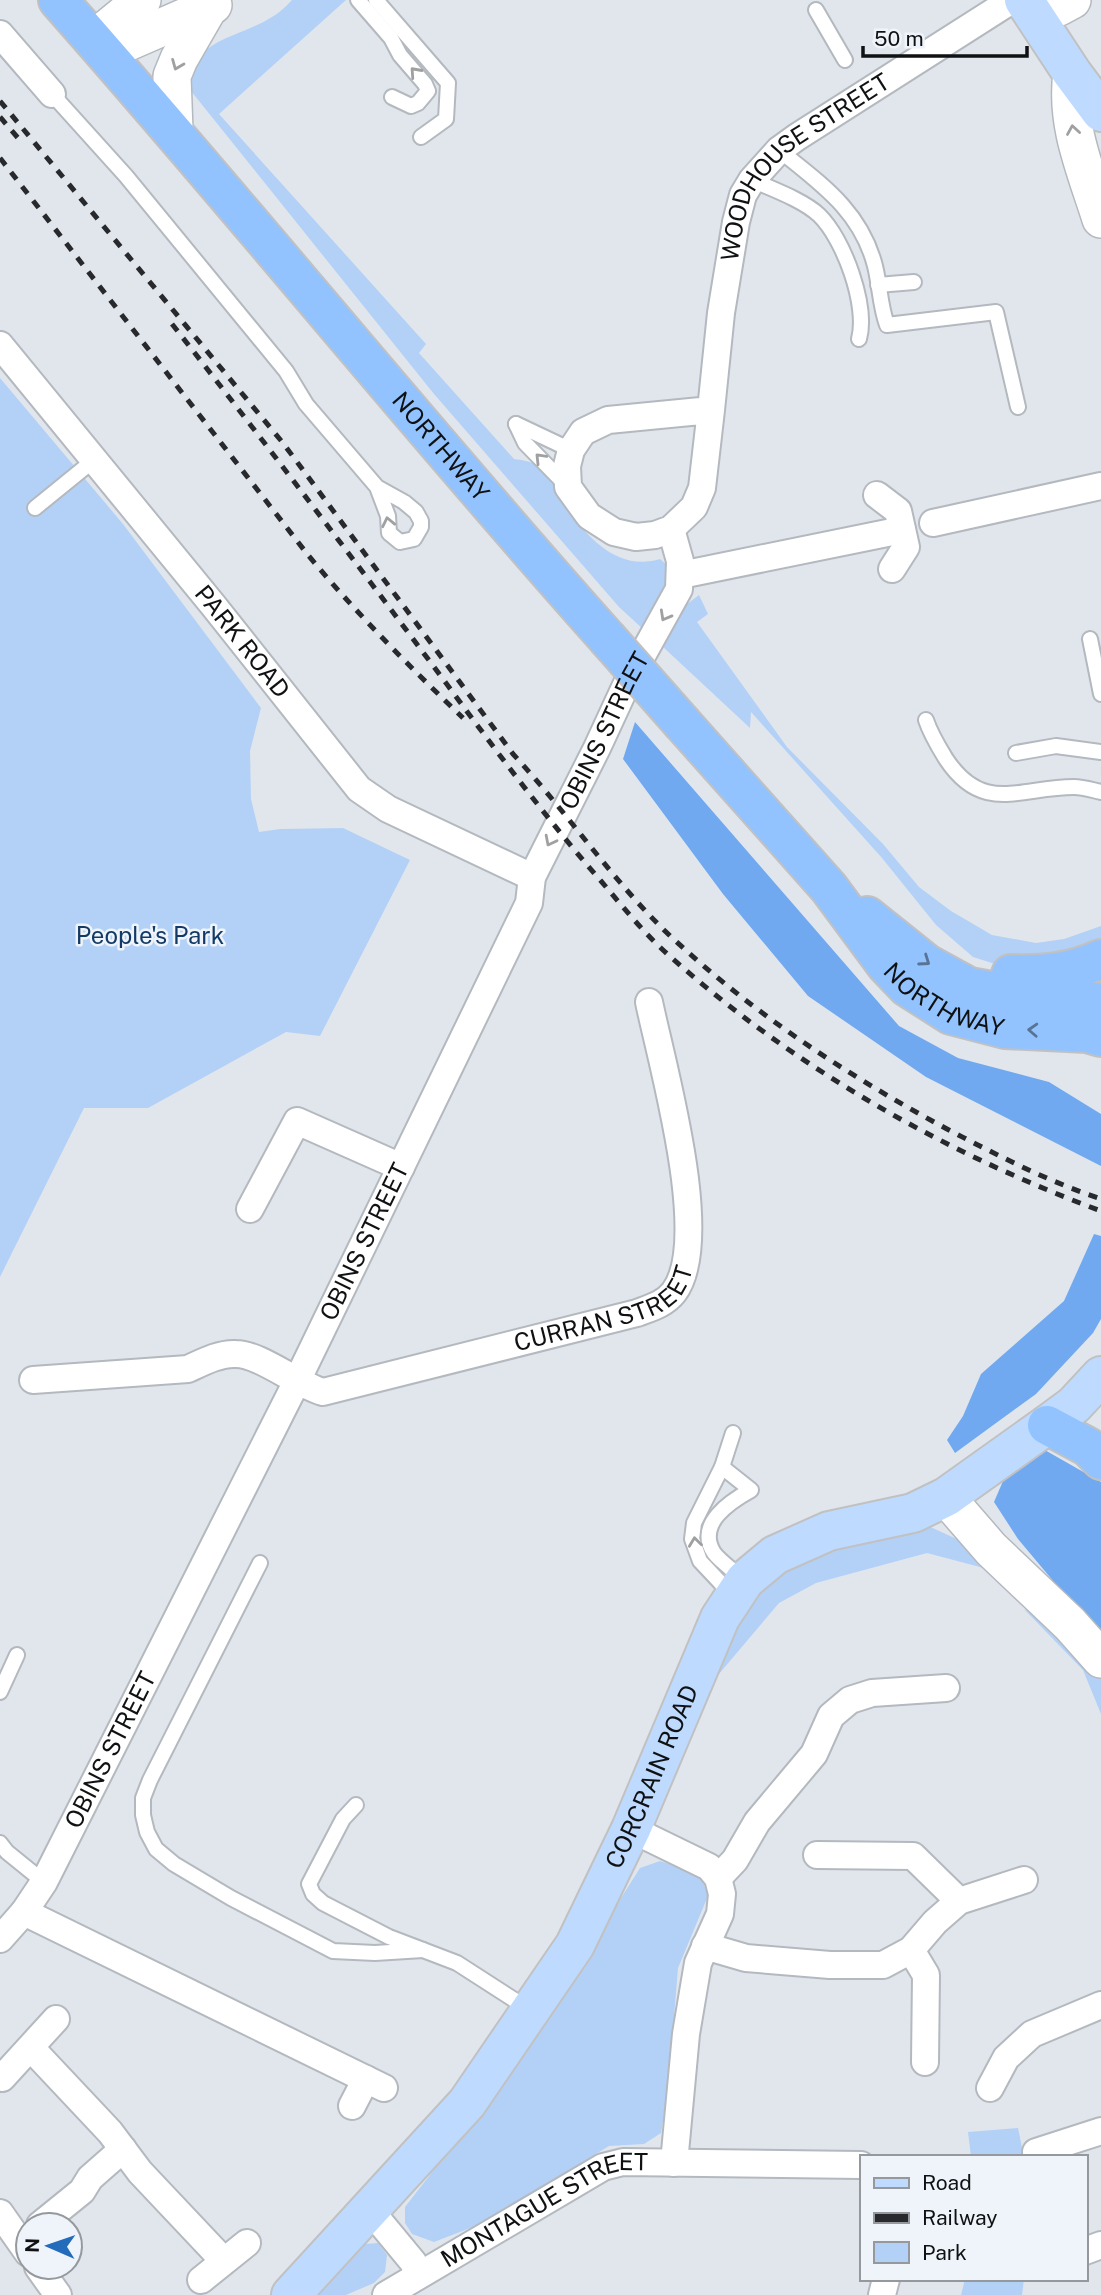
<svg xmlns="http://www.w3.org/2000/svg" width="1101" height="2295" font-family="'Public Sans',sans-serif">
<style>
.green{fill:#b3d1f6}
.forest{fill:#70a9ef}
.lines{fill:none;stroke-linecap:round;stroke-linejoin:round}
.lane-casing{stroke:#b4b9bf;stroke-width:18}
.street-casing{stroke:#b4b9bf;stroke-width:30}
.secondary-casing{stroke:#b4b9bf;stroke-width:40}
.primary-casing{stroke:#c1c1c2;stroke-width:42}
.highway-casing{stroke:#c1c1c2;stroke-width:42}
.lane{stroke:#fff;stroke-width:14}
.street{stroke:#fff;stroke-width:26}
.secondary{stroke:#fff;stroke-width:37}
.primary{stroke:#bedbff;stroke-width:38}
.highway{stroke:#92c3ff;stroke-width:38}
.rail{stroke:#27292c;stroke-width:5;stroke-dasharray:9 9;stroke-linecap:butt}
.highway-bridge-casing{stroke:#c1c1c2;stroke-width:42;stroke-linecap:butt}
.highway-bridge{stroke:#92c3ff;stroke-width:38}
.oneway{stroke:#9fa0a1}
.oneway2{stroke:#577395}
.labels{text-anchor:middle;stroke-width:5;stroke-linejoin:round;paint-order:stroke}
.street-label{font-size:24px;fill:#0f1113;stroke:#eff4fa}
.park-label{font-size:24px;fill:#133a66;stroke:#eff4fa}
</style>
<rect width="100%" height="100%" fill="#e1e6ed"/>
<g class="green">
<path d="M292 0H346L219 114 426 344 419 353 514 459C534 461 549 468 559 487 563 495 565 504 570 512 591 542 621 571 660 559L667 565 668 593 644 630 619 607 434 394 191 91C187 46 225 40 257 25 271 19 282 11 292 0Z"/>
<polygon points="0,378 123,524 261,708 250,751 251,799 259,832 280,829 343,828 410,860 320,1036 286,1032 148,1108 84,1108 0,1277"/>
<polygon points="699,595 708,614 697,622 787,747 883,844 919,887 951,911 992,935 1036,943 1064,939 1101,926 1101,954 995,964 973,957 936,925 882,858 751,712 750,728 662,646 678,611"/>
<polygon points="924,1524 961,1541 995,1571 927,1553 816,1583 779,1603 702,1694 748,1589 791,1556"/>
<polygon points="1024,1609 1062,1631 1101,1673 1101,1714 1083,1670"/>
<polygon points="660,1861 688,1870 702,1879 708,1896 678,1968 668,2091 661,2133 644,2144 609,2146 478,2225 434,2242 412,2234 405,2223 405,2207 515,2065 640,1868"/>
<polygon points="1018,2128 1024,2157 971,2157 968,2132"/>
<polygon points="378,2243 387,2255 385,2272 374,2283 346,2295 311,2295 354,2248 365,2244"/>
<polygon points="965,2279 1024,2279 1022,2295 961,2295"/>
</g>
<g class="forest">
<polygon points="635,722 899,1026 958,1058 1049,1082 1101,1114 1101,1166 926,1077 808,996 723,894 623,759"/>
<polygon points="1094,1234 1101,1236 1101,1319 1093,1333 1036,1394 955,1453 947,1440 963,1416 981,1374 1064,1301"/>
<polygon points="1043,1449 1101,1482 1101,1638 1018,1539 994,1502 1009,1467"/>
</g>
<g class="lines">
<g class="lane-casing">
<g id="lane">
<polyline points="358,0 391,38 400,55 425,84 428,91 418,103 411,106 392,97"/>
<polyline points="376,0 448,83 446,119 421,137"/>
<polyline points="816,10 845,60"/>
<polyline points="52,94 126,176 286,371 306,404 377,487 404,502 416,512 421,521 421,527 414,539 400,542 389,533 388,516 377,487"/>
<path d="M779 150C821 184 861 211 875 266 880 286 880 306 887 325L996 312 1018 407"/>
<path d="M752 180C772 189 803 200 819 215 844 239 868 306 859 339"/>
<polyline points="878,285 914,282"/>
<polyline points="516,424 525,443 567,486"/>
<polyline points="516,424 571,450"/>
<polyline points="35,508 94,460"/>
<polyline points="1090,639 1101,694"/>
<path d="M926 720C931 735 938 746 946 759 983 815 1020 787 1074 787 1083 787 1092 790 1101 792"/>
<polyline points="1016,753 1056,746 1101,752"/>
<path d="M722 1467 751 1490C731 1501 695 1524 714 1553 721 1562 734 1571 743 1579"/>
<polyline points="260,1563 150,1780 143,1798 143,1815 147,1832 156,1849 174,1864 231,1898 333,1951 375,1953 423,1950"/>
<polyline points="732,1595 700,1561 692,1539 694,1523 722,1467 733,1433"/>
<polyline points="0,1692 17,1655"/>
<polyline points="356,1805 343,1819 309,1884 313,1894 323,1903 389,1937 457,1963 530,2010"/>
<polyline points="0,1843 7,1852 44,1882"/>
</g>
</g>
<g class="street-casing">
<g id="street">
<polyline points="0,34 52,94"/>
<path id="s1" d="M0 345 213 605 359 789 388 809 532 877"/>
<path id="s2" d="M711 410 608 420 583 432 571 450 567 466 568 487 589 516 614 532 636 537 655 535 671 529 694 507 702 488 711 410 721 313 736 222 743 195 752 180 779 150 797 137 1012 0"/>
<polyline points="877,495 898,511 906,547 892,569"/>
<polyline points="933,523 1101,486"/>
<polyline points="681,575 902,530"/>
<polyline points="250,1209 297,1121 401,1167"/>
<path id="s3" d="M33 1380 188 1369C203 1362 220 1353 236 1354 260 1354 296 1384 323 1392L637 1313C650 1308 665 1304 674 1292 713 1240 662 1065 649 1002"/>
<polyline points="631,1829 709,1867 718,1878 722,1894 720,1914 698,1963 686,2034 674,2163"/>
<polyline points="817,1855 913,1856 959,1901"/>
<polyline points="718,1878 735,1860 757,1822 814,1754 831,1716 850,1700 872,1693 946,1688"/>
<polyline points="24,1912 384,2088"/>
<path id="s4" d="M0 1939 24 1912 44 1882 297 1381 529 903 532 877 597 748 628 681 679 589 680 561 671 529"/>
<polyline points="705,1946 746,1958 830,1965 883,1965 911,1950 935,1922 959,1901 1024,1880"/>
<polyline points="911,1950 926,1975 925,2062"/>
<polyline points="31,2048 110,2132 140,2172 224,2261"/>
<polyline points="2,2078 56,2019"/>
<polyline points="990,2088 1006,2058 1032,2034 1101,2005"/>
<polyline points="352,2106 366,2079"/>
<polyline points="1036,2152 1101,2131"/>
<polyline points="370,2210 413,2262 419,2275"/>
<polyline points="0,2213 28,2253"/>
<polyline points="40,2225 82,2191 90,2178 123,2149"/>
<polyline points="1085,2251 1101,2245"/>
<polyline points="38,2267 58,2295"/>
<polyline points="201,2280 247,2243"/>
<path id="s5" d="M386 2295 603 2167 623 2162 861 2165"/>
<polyline points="882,2295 886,2279"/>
</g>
</g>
<g class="secondary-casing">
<g id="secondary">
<polyline points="1059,7 1072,0"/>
<polyline points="93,40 142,0"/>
<polyline points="105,52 213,5"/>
<path d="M1072 73C1065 125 1086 171 1101 219"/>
<polyline points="174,131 172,76 179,59 209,7"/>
<polyline points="946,1497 991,1549 1070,1624 1101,1659"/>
</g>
</g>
<g class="primary-casing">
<g id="primary">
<polyline points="1024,0 1072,73 1101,112"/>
<path id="s6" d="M291 2295 467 2103 575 1945 631 1829 720 1618 745 1580 775 1555 829 1531 913 1513 946 1497 1047 1425 1074 1405 1101 1376"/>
</g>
</g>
<g class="highway-casing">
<g id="highway">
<path id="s7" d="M58 0C244 210 420 429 607 638"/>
<path id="s8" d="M683 724 829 888 886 965 907 987 951 1015 1005 1029 1087 1033 1101 1037"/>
<polyline points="867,916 927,964 969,987 1037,999 1081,1000 1101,1003"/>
<path d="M1011 974C1044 975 1070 973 1101 959"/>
<polyline points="1047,1425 1088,1447 1101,1460"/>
</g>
</g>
<use href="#lane" class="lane"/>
<use href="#street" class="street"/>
<use href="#secondary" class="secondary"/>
<use href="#primary" class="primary"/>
<use href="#highway" class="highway"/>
<g class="rail">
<path d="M0 101 283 443 513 754C566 811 609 876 665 931 749 1011 845 1074 947 1129 997 1155 1047 1181 1101 1199"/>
<polyline points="0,117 18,138"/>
<path d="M0 158 308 555C356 613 409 666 463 718"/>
<path d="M172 324C264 441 354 560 443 679 494 748 545 817 601 881 624 908 646 936 673 959 797 1069 945 1153 1101 1211"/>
</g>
<g class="highway-bridge-casing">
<polyline id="highway-bridge" points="607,638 683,724"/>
</g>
<use href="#highway-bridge" class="highway-bridge"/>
</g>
<defs><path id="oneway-chevron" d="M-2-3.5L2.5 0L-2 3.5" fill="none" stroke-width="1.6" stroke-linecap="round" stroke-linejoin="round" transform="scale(1.75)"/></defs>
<g class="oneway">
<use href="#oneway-chevron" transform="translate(177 65) rotate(112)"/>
<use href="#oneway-chevron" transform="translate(415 72) rotate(-132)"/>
<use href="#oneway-chevron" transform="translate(1073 130) rotate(-99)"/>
<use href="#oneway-chevron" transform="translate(540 458) rotate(-134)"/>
<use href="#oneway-chevron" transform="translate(388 522) rotate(-102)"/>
<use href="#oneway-chevron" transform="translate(665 616) rotate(119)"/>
<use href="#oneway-chevron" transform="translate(550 841) rotate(117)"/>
<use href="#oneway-chevron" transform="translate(695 1542) rotate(-97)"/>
</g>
<g class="oneway2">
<use href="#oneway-chevron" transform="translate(925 961) rotate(35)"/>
<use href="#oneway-chevron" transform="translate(1033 1030) rotate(-177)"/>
</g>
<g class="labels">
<g class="street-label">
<text dy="8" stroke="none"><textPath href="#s2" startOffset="723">WOODHOUSE STREET</textPath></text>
<text dy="8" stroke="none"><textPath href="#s7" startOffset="588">NORTHWAY</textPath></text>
<text dy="8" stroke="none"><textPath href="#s1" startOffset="383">PARK ROAD</textPath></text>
<text dy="8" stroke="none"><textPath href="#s4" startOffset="1354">OBINS STREET</textPath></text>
<text dy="8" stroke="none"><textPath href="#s8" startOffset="385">NORTHWAY</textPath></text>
<text dy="8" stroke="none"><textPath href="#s4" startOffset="788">OBINS STREET</textPath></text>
<text dy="8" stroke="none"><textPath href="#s3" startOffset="598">CURRAN STREET</textPath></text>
<text dy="8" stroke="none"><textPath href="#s4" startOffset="220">OBINS STREET</textPath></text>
<text dy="8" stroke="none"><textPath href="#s6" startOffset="637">CORCRAIN ROAD</textPath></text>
<text dy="8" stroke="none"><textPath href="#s5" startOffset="182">MONTAGUE STREET</textPath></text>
</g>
<g class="park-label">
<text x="150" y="944">People's Park</text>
</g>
</g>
<rect x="860" y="2155" width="228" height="126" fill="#eff4fa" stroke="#95999e" stroke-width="2"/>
<rect x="874" y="2178" width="35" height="10" fill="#bedbff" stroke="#95999e" stroke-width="2"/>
<text x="922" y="2190" font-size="21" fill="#0f1113">Road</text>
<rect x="874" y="2213" width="35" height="10" fill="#27292c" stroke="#95999e" stroke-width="2"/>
<text x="922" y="2225" font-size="21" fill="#0f1113">Railway</text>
<rect x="874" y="2242" width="35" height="21" fill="#b3d1f6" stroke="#95999e" stroke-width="2"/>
<text x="922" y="2260" font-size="21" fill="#0f1113">Park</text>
<g transform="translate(49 2246) rotate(272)"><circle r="33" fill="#eff4fa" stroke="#95999e" stroke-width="2"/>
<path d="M0-5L12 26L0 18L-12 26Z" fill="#236bbb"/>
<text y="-10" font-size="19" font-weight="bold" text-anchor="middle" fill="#0f1113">N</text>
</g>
<path d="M863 46v10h164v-10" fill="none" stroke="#0f1113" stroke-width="3.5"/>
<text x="874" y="46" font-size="21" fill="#0f1113" stroke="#eff4fa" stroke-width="5" paint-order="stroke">50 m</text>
</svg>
